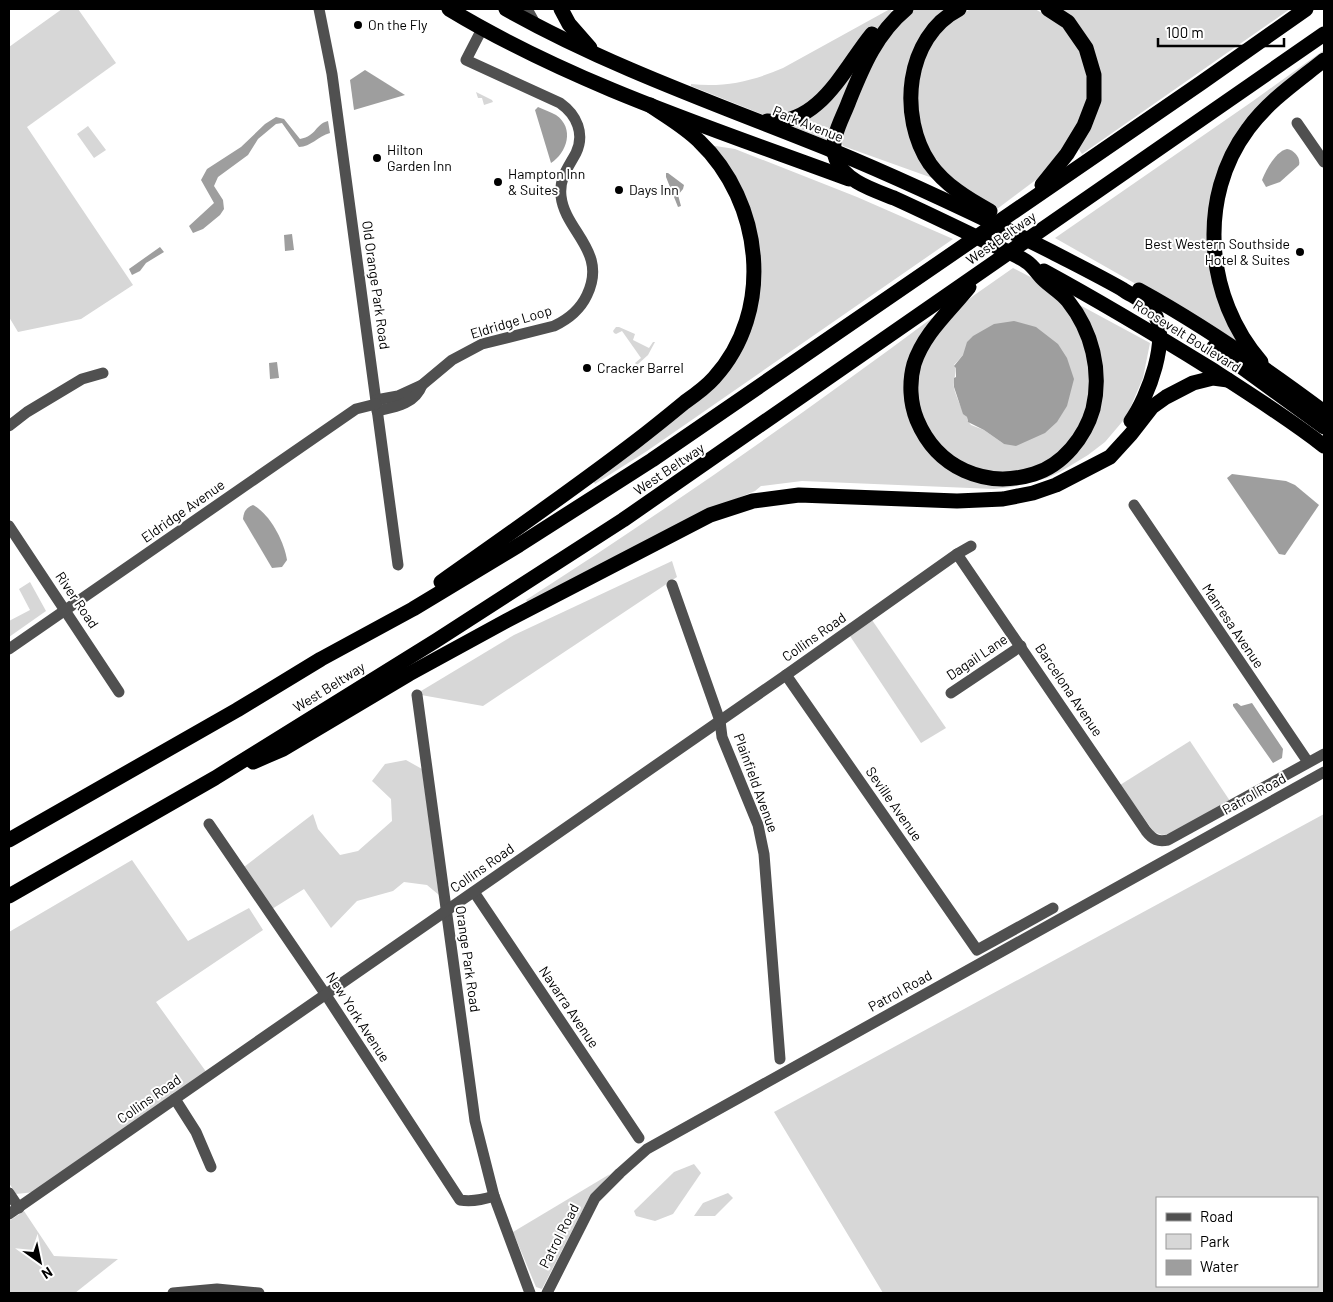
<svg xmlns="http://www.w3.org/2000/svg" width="1333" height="1302" font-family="Barlow,sans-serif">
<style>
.green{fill:#d7d7d7;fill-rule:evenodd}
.water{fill:#9e9e9e}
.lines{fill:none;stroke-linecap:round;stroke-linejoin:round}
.minor{stroke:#505050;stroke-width:11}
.highway{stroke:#000;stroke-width:15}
.poi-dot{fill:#000;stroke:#fff;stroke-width:2}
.labels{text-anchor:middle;stroke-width:4;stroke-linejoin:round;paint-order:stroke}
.poi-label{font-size:14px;fill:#000;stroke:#fff;text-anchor:start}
.street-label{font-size:14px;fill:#000;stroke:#fff}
</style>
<rect width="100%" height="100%" fill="#fff"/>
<g class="green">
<polygon points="62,9 78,9 116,63 27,127 133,285 81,319 18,332 9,317 9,47"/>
<path d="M890 9 894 15 829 141 691 86V84C723 88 753 81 783 68Z"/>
<polygon points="914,9 952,9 941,17 907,91 938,180 843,146 840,138 870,61 903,17"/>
<polygon points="971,9 1035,9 1058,22 1081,49 1090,93 1079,129 1037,179 997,209 945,177 918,129 917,77 930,44 955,17"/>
<polygon points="1055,9 1290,9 1082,154 1078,148 1098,82"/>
<polygon points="1324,50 1324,55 1252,115 1208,228 1245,346 1055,238 1253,101"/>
<polygon points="476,92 492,100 493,102 484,105 482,98 478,98"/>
<polygon points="88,126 106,150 94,158 77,134"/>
<polygon points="709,145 735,149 857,197 953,239 647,451 595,484 592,479 735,356 757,253"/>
<path d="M1013 268 1040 282 1068 307 1093 367 1085 421 1058 455 1025 472 978 471 942 448 924 422 917 398 919 370 930 345 960 307 973 296ZM963 355 1004 444 984 430 971 425 967 420V417C963 414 955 393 954 388 953 382 956 374 956 367L954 365Z"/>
<path d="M1076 303 1150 343 1143 378 1128 413 1122 422 1105 442 1088 455 1060 472 1047 478 1012 487 994 489 802 481 761 486 755 491 710 510 528 603 526 600C665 511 800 416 932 318L935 322 907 400 962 473 1041 476 1096 410Z"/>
<polygon points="616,327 619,327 635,334 633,340 649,348 653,342 655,342 648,355 637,365 635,363 641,358 622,331 616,334 614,333 613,331"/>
<polygon points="672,561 677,577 483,706 421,695 421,691 514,635"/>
<polygon points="30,582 46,611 9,637 9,621 30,610 19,589"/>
<polygon points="872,620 946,728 921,743 850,636"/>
<polygon points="1190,741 1230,801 1172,833 1162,835 1154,832 1120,785"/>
<polygon points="406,760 422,769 439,895 427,885 404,882 393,891 357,901 331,928 304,889 272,909 244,867 313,814 318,829 340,855 358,851 392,821 391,799 372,781 385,764"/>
<path d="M1324 814V1293H883L774 1112ZM1157 1198H1317V1286H1157Z"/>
<polygon points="132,860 188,941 249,908 263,930 156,1002 207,1073 35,1192 16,1194 9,1183 9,932"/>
<polygon points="694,1164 701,1173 673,1214 655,1221 636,1216 634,1211 674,1172"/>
<polygon points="610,1174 588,1200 542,1289 536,1287 513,1232"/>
<polygon points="728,1193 733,1198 715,1216 694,1216 703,1203"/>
<polygon points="24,1211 54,1256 118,1259 75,1293 9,1293 9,1221"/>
</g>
<g class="water">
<polygon points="365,70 405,95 354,110 350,80"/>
<path d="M538 107C544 110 551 112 556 115 575 128 567 153 551 163L535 110Z"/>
<path d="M276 117 284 119 300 139C317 136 315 124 328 121L330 133C318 136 311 147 299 147L282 123 276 124 258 139 248 155 218 177 214 186 223 200 224 209 220 215 203 229 193 233 189 226 214 203 201 180 207 169 241 147 265 124Z"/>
<path d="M1287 149C1294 150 1301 158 1299 165L1280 182 1266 187 1262 180C1266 170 1276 151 1287 149Z"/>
<polygon points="666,173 668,173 684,185 683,189 678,195 681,206 678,207 666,177"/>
<polygon points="292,234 294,250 285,251 284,235"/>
<polygon points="160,247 164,252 146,263 140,271 132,275 129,269"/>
<polygon points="1014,321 1036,327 1058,344 1067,358 1074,379 1067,406 1057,422 1045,433 1016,446 1004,444 984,430 968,422 967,417 963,414 954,387 954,378 956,377 956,368 954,366 963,355 967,342 973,336 994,324"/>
<polygon points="277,362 279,378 270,379 269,363"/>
<polygon points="1232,474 1286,481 1295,485 1319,505 1285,555 1279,554 1227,478"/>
<path d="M253 505C270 514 284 541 287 560L282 567 272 568 243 519C244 511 246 508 253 505Z"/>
<polygon points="1237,703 1241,706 1252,703 1283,749 1282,758 1273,763 1233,706 1233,704"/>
</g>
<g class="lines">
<g class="minor">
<polyline points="319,9 332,74 398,565"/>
<polyline points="527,9 537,27"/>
<polyline points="1297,123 1324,162"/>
<path d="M376 400 398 396 422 385 452 360 482 344 554 326C569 319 580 310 587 295 608 251 565 232 561 196 559 178 568 168 576 153 585 134 577 115 560 103L466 60 482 29"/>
<path d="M377 411C395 407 415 404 422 385"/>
<polyline points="9,426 27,412 82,379 103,373"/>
<polyline points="1134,505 1308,762"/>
<polyline points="9,526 119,692"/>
<path d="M957 554 1146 831C1153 840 1158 842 1168 840L1324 754"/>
<polyline points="672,585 720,721 722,737 758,825 764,854 780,1059"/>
<polyline points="9,649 356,409 376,404"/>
<polyline points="786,675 977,950 1053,908"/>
<polyline points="951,693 1021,646"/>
<polyline points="417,695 475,1121 494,1196 530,1293"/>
<path d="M209 824 326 995 460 1200C472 1202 482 1200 494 1196"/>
<polyline points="474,892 639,1138"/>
<polyline points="175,1099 196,1132 211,1167"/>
<polyline points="9,1193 19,1208"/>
<polyline points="9,1214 786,675 957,554 971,546"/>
<polyline points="173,1293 217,1289 259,1293"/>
<polyline points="547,1293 595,1198 620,1173 647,1149 1324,772"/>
</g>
<g class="highway">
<path d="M449 9C573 84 714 129 849 179"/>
<path d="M506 9C609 67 722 106 831 150 906 181 980 216 1052 252 1075 264 1099 276 1122 289 1132 296 1145 301 1153 311 1171 337 1148 397 1131 421"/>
<polyline points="561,9 569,24 590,48"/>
<path d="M906 9C877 33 863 66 849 101 843 118 828 141 836 159 844 181 874 190 894 198 927 213 960 229 993 245 1004 250 1017 255 1027 262 1033 266 1038 274 1043 279 1051 287 1061 292 1068 301 1092 331 1102 371 1093 409 1085 437 1063 465 1034 474 985 489 937 468 917 420 910 403 909 382 914 364 924 333 949 312 969 287"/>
<path d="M959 9C905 37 898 117 930 164 945 185 968 199 990 211"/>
<path d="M767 121C819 127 844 68 872 34"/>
<polyline points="1042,185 1067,154 1084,126 1094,100 1094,75 1086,48 1068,22 1048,9"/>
<path d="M1044 271C1101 302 1156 335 1211 369 1250 394 1288 418 1324 446"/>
<path d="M1139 290C1203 325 1265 368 1324 412"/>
<polyline points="1214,347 1324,427"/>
<path d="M1261 362C1205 298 1197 197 1248 129 1268 101 1298 81 1324 60"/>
<path d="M441 582C506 536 571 491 635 442 652 429 668 416 685 402 695 395 706 387 714 378 775 311 763 202 699 141 685 127 667 117 650 105"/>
<polyline points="253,762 283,749 409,674 506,621 710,515 753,501 799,495 957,501 1003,499 1033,493 1056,485 1110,457 1131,434 1152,407 1166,397 1193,383 1213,378 1228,380"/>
<polyline points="9,840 237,710 321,659 413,609 519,545 652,460 1201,83 1306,9"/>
<polyline points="9,896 215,778 437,640 623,520 1324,34"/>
</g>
</g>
<g class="poi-dot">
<circle cx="358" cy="25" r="5"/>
<circle cx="377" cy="158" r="5"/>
<circle cx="498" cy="182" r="5"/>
<circle cx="619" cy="190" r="5"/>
<circle cx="1300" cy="252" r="5"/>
<circle cx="587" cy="368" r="5"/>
</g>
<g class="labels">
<g class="poi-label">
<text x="368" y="30">On the Fly</text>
<text x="387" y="155">Hilton<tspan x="387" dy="16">Garden Inn</tspan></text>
<text x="508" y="179">Hampton Inn<tspan x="508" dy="16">&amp; Suites</tspan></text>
<text x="629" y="195">Days Inn</text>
<text x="1290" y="249" text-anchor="end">Best Western Southside<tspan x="1290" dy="16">Hotel &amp; Suites</tspan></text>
<text x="597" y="373">Cracker Barrel</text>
</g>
<g class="street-label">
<text transform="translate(808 124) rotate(22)" y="5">Park Avenue</text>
<text transform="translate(1001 238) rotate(-35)" y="5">West Beltway</text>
<text transform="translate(376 285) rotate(82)" y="5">Old Orange Park Road</text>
<text transform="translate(511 322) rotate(-17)" y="5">Eldridge Loop</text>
<text transform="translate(1187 336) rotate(32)" y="5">Roosevelt Boulevard</text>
<text transform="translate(669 469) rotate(-34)" y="5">West Beltway</text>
<text transform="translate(183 511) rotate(-35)" y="5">Eldridge Avenue</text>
<text transform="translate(77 600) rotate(56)" y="5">River Road</text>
<text transform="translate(1233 626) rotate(56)" y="5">Manresa Avenue</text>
<text transform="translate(814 637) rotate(-35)" y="5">Collins Road</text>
<text transform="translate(977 657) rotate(-34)" y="5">Dagail Lane</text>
<text transform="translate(329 687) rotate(-32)" y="5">West Beltway</text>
<text transform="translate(1069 690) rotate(56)" y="5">Barcelona Avenue</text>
<text transform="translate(756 783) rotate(70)" y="5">Plainfield Avenue</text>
<text transform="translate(1254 794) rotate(-29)" y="5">Patrol Road</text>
<text transform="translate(894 804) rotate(55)" y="5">Seville Avenue</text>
<text transform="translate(482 868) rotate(-35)" y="5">Collins Road</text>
<text transform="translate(468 959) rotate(82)" y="5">Orange Park Road</text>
<text transform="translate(900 991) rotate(-29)" y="5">Patrol Road</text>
<text transform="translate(569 1007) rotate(56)" y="5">Navarra Avenue</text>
<text transform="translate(358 1017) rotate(57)" y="5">New York Avenue</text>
<text transform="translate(149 1099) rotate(-35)" y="5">Collins Road</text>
<text transform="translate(559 1236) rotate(-63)" y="5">Patrol Road</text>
</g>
</g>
<rect width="1333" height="1302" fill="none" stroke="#000000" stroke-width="20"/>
<rect x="1156" y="1197" width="162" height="90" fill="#ffffff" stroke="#999999"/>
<rect x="1166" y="1213" width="25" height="8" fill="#505050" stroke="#999999"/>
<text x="1200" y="1222" font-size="15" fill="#000000">Road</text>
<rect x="1166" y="1234" width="25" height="15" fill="#d7d7d7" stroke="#999999"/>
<text x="1200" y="1247" font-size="15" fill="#000000">Park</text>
<rect x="1166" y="1260" width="25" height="15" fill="#9e9e9e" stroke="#999999"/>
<text x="1200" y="1272" font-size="15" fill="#000000">Water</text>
<g transform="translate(40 1262) rotate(147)" stroke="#ffffff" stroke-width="4" paint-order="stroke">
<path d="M0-4L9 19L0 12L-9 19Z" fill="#000000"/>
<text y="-8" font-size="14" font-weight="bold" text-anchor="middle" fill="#000000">N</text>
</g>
<path d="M1158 38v8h126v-8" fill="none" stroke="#000000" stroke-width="2.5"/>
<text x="1166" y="38" font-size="15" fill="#000000" stroke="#ffffff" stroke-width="4" paint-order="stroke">100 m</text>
</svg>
